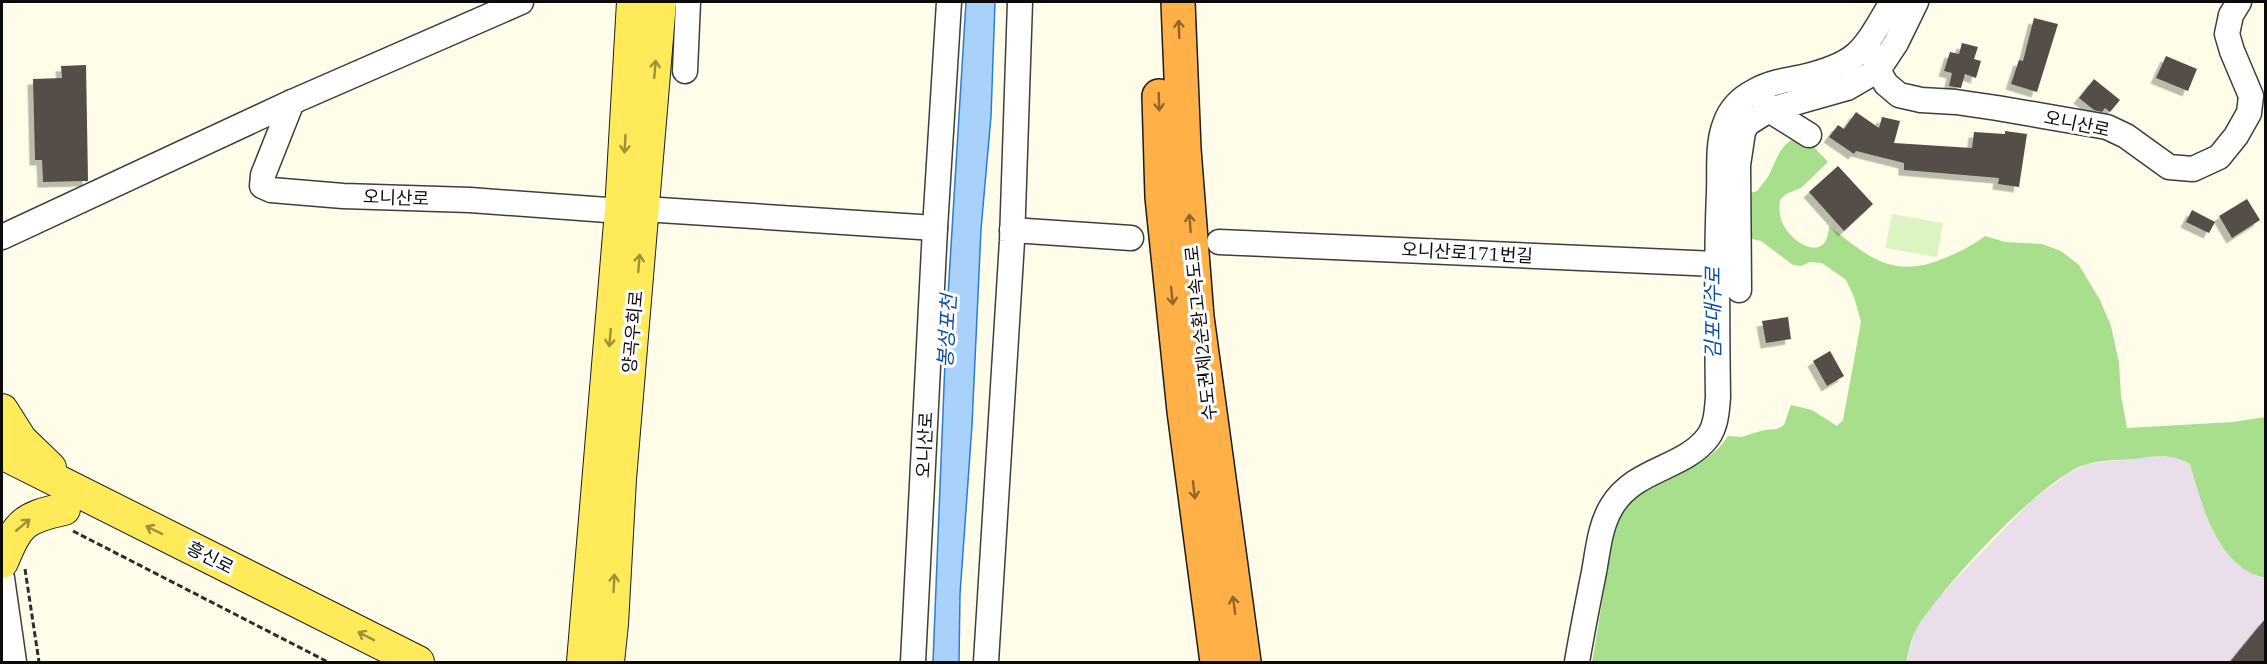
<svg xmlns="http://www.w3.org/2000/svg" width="2267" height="664" font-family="'IBM Plex Serif','Noto Sans KR',serif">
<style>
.industrial{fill:#ebdeeb}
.forest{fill:#a8df8d}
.pitch{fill:#dcf3c2}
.water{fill:#a8d2fc;stroke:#297dd9;stroke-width:1.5}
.building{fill:#544e46;filter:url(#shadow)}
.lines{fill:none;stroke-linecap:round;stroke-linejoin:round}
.minor-casing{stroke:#3e3e3e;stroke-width:27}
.major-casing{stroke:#1c1c1c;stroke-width:34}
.highway-casing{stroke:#1c1c1c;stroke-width:36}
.path{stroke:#2d2d2d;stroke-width:3;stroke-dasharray:6 3;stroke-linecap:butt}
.minor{stroke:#fff;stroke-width:24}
.major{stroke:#ffeb59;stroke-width:32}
.highway{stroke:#ffb147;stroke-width:33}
.oneway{stroke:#91662c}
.oneway2{stroke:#9d913a}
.labels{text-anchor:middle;stroke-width:6;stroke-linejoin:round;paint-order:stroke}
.street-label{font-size:18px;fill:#0b0b0b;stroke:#fff}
.water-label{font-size:20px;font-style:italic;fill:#0a4fa6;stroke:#fff}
</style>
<defs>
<filter id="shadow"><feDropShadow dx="-5.5" dy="5.5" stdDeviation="0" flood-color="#0004"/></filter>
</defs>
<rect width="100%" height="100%" fill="#fffde9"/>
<polygon class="industrial" points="2176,456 2190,464 2205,510 2220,544 2256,576 2265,578 2265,662 1906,662 1915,631 1934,602 2030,502 2066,475 2087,464 2142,457"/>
<path class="forest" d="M1799 137 1808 141 1828 162 1801 188 1786 194 1780 200C1779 209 1779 216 1783 224 1794 246 1828 263 1829 226 1869 257 1892 280 1945 258 1959 252 1972 246 1985 236L2005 242 2042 244 2061 251 2079 265 2100 300 2111 326 2119 363 2121 396 2127 428 2233 422 2265 417V578C2217 567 2202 505 2190 464 2171 453 2155 456 2133 459 2118 460 2101 460 2087 464 2043 477 1942 587 1917 628 1911 638 1909 651 1906 662H1592L1613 539C1615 530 1617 521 1622 513 1645 472 1704 476 1728 436L1741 437 1764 430 1777 429 1784 425 1791 405 1812 410 1837 426 1843 420 1861 322 1854 297 1846 280 1822 263 1810 262 1801 266 1793 265 1761 241 1744 237 1743 195 1757 191C1761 186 1766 180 1769 175 1776 161 1781 141 1799 137Z"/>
<polygon class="pitch" points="1892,214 1943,223 1937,257 1885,248"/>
<polygon class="water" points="966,2 995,2 991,116 981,229 972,425 960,594 959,662 933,662 947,312"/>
<g class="building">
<polygon points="2034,18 2058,24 2037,92 2011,84 2019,60 2023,61"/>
<polygon points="1962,43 1978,47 1974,59 1981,61 1976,78 1965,74 1961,88 1949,86 1952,73 1944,71 1950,52 1959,54"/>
<polygon points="2166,56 2197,69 2188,91 2156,78"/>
<polygon points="86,65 88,181 43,182 42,160 35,160 33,79 62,78 61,66"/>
<polygon points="2094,79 2120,100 2110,112 2105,108 2102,112 2094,110 2079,98"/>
<polygon points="1856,112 1879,128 1882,117 1900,121 1894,143 1972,148 1974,132 2005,134 2005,131 2027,134 2019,187 1998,184 1999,178 1904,170 1904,163 1856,151 1854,154 1829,137 1838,125 1844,129"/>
<polygon points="1838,166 1873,204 1844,231 1809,192"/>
<polygon points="2247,199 2260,220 2232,238 2219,216"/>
<polygon points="2192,210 2215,222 2209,233 2186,222"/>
<polygon points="1788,317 1791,339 1766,343 1762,321"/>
<polygon points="1830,351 1844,376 1827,386 1813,361"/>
<polygon points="2265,619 2265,663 2229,663"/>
</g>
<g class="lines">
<g class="minor-casing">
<g id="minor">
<polyline points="1916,2 1896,43 1878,70 1886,84 1899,95 1921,100 1956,102 1997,108 2107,127 2126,136 2169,167 2193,169 2219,157 2236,136 2249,113 2251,96 2232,51 2227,34 2231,15 2239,2"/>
<polyline points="685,71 688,2"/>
<polyline points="1764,101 1769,110 1809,135"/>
<polyline points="292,102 263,175 262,186 271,190 343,196 470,200 621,211"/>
<polyline points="644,209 935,228"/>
<polyline points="1012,230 1131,238"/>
<polyline points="2,237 292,102 521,2"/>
<polyline points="1219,242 1716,264"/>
<polyline points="1739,290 1738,165 1743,132 1747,124 1769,110 1847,88 1878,70 1873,55"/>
<polyline points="2,578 14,662"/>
<polyline points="913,662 935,228 949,2"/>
<polyline points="986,662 1012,241 1020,2"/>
<path d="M1577 662C1582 632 1588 602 1594 572 1598 550 1600 525 1612 506 1635 468 1684 469 1708 437 1716 426 1717 411 1718 397 1717 329 1716 260 1719 192 1720 170 1717 144 1725 124 1730 109 1741 98 1755 91 1769 83 1786 80 1803 77 1860 63 1863 51 1892 2"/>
</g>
</g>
<g class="major-casing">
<g id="major">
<polyline points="2,410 21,440 50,468"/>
<polyline points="2,453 418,662"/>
<path d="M2 562C18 524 22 518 64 509"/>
<polyline points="583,662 621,211 633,2"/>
<polyline points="608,662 612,624 620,479 660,2"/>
</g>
</g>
<g class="highway-casing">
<g id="highway">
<polyline points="1178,2 1184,149 1197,317 1244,662"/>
<polyline points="1159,96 1162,197 1184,411 1217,662"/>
</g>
</g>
<g class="path">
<polyline points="73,531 328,662"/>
<polyline points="25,569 39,662"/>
</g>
<use href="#minor" class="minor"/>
<use href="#major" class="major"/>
<use href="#highway" class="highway"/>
</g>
<defs><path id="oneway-shaft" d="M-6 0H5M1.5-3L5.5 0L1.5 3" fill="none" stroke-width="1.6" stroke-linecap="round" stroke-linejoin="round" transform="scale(1.5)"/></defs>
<g class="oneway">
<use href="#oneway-shaft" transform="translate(1179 29) rotate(-92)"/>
<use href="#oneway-shaft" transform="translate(1159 102) rotate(88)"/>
<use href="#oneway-shaft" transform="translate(1190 223) rotate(-94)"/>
<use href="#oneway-shaft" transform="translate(1172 296) rotate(84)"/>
<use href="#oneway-shaft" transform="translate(1194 490) rotate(83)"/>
<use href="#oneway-shaft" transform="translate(1234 605) rotate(-98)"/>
</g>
<g class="oneway2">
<use href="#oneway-shaft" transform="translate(655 69) rotate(-85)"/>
<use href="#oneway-shaft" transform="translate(625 144) rotate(93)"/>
<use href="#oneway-shaft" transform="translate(639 263) rotate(-85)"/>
<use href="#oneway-shaft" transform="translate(610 338) rotate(95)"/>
<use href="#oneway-shaft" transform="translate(23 525) rotate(-40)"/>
<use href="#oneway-shaft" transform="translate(154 530) rotate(-154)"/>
<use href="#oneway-shaft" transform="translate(614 583) rotate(-87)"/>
<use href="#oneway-shaft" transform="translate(366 636) rotate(-153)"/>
</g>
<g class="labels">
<g class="street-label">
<text transform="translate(2077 124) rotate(12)" y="6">오니산로</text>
<text transform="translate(396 198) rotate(2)" y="6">오니산로</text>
<text transform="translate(1467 253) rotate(3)" y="6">오니산로171번길</text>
<text transform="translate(633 332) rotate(-85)" y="6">양곡우회로</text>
<text transform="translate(1201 333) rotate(-96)" y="6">수도권제2순환고속도로</text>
<text transform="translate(925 445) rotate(-87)" y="6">오니산로</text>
<text transform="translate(210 558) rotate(27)" y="6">흥신로</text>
</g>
<g class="water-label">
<text transform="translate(1713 313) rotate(-90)" y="7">김포대수로</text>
<text transform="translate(947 331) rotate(-87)" y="7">봉성포천</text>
</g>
</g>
<rect width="2267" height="664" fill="none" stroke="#0b0b0b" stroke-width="6"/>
</svg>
